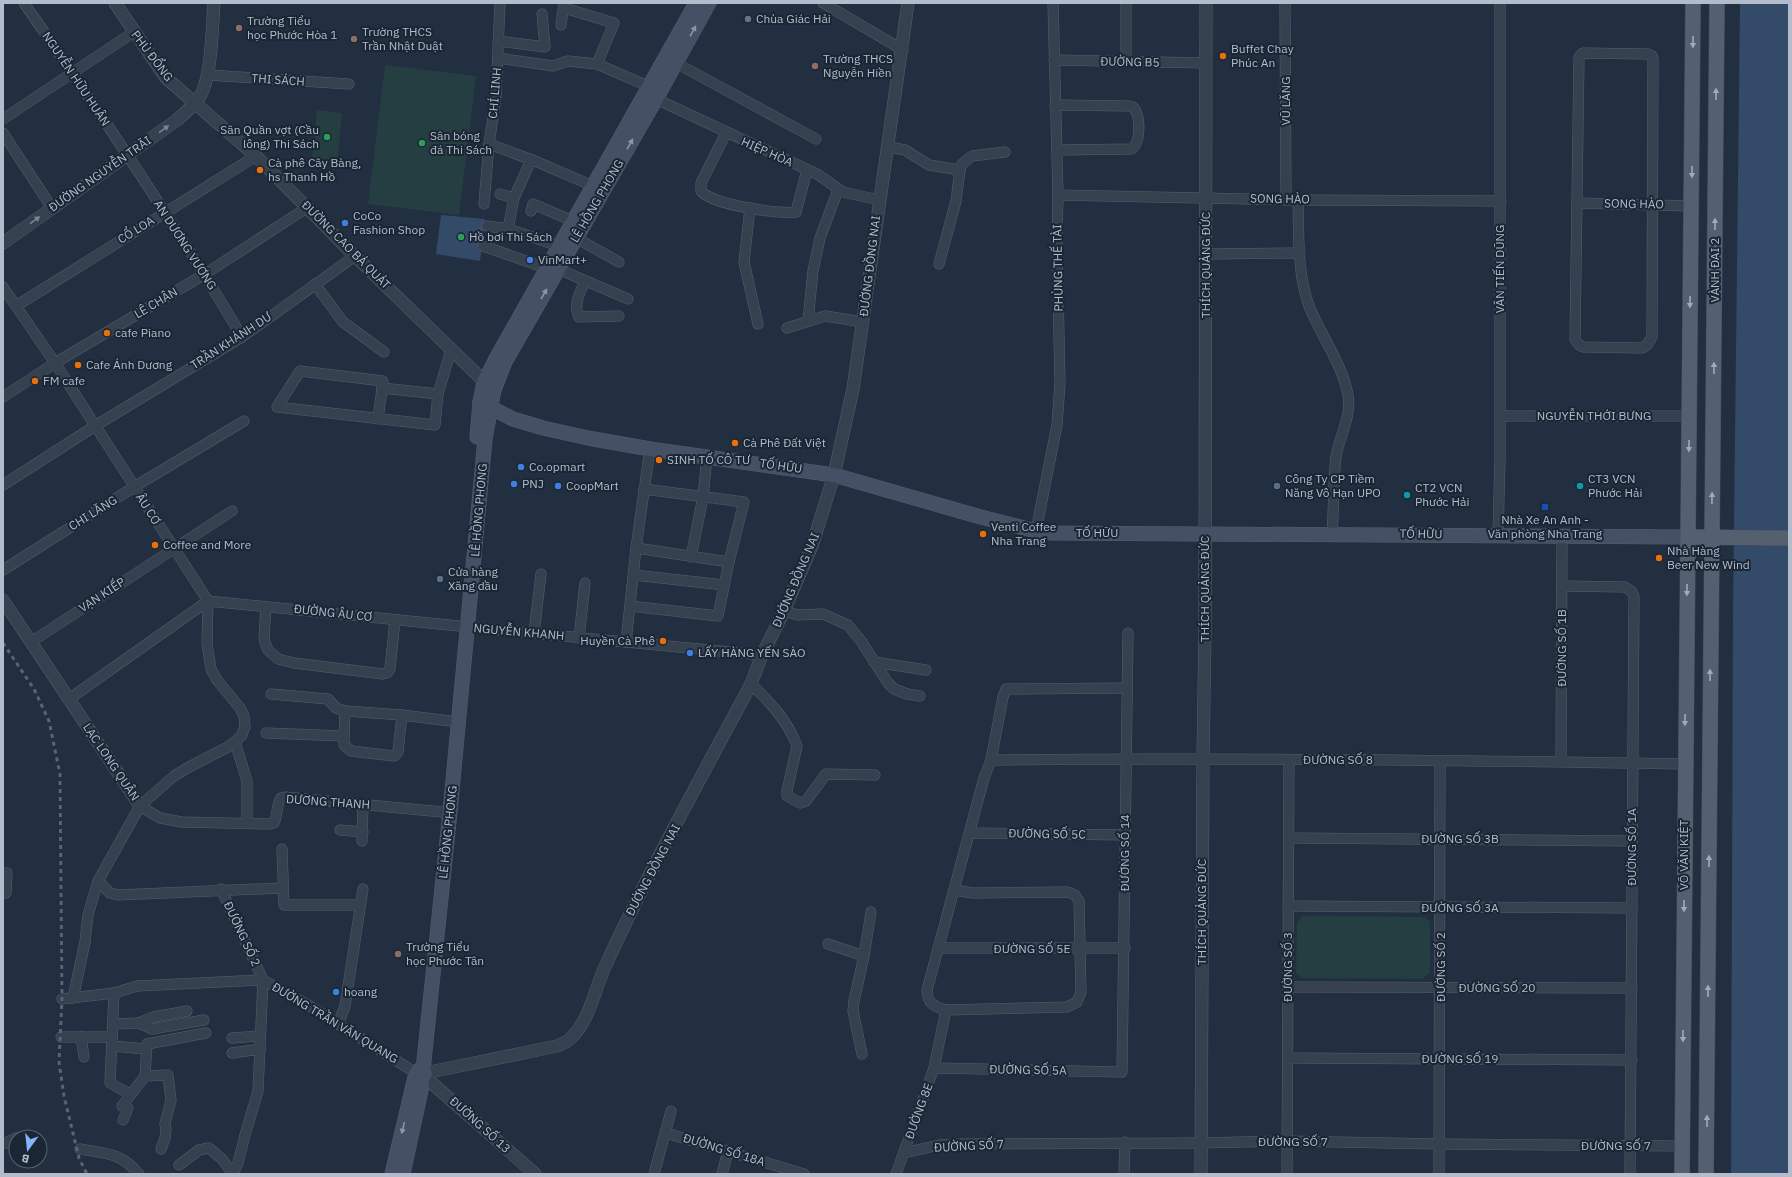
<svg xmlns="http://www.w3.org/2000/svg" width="1792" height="1177" font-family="'IBM Plex Sans',sans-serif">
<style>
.green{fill:#243e41}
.water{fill:#344a69}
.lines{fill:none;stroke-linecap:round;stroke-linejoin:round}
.minor-casing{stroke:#545f6e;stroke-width:11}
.tertiary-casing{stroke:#545f6e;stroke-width:13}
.secondary-casing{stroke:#545f6e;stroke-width:15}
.primary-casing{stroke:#404a59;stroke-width:16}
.minor{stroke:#364150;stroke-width:10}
.tertiary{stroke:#364150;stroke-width:12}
.secondary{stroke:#445064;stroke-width:14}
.primary{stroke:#546070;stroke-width:15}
.rail{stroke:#586578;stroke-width:3;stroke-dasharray:4 4;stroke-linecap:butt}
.oneway{fill:#8c96a7}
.oneway2{fill:#a0aab9}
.oneway3{fill:#7b8594}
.worship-dot{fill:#6b7280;stroke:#1b2635;stroke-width:1.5}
.education-dot{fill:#8d6e63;stroke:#1b2635;stroke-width:1.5}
.food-dot{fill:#e8710a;stroke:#1b2635;stroke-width:1.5}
.leisure-dot{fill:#2e9e5b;stroke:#1b2635;stroke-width:1.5}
.shop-dot{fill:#3f7fe0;stroke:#1b2635;stroke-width:1.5}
.service-dot{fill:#5c6f8a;stroke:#1b2635;stroke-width:1.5}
.culture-dot{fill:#0f9aa8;stroke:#1b2635;stroke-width:1.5}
.transit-dot{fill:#1a4fb4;stroke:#1b2635;stroke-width:1.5}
.labels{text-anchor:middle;stroke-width:4;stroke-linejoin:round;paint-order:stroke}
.poi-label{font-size:12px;fill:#b3bccb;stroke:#1b2635;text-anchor:start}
.street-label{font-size:12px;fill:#b3bccb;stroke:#1b2635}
</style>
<rect width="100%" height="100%" fill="#222f41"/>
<g class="green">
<polygon points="385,65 476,76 459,215 368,204"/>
<polygon points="317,110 342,113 337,164 312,161"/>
<polygon points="1303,916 1425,917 1430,922 1430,972 1423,979 1302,978 1296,973 1297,923"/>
</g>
<g class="water">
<polygon points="1740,3 1789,3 1789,1174 1731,1174 1733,613"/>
<polygon points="441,215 485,219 480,261 436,254"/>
</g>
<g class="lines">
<g class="minor-casing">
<g id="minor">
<path d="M24 3C100 112 174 222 242 337"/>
<polyline points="500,3 496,97 489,144 535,161 593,186"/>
<polyline points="823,3 903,50"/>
<polyline points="1126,3 1126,62"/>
<polyline points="1285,3 1286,200"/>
<polyline points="564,8 614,23 597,64"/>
<polyline points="561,25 564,3"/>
<polyline points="498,41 545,47 542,14"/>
<polygon points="1583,53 1648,54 1652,56 1653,59 1652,337 1647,345 1642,348 1583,347 1578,344 1575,339 1579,57"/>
<polyline points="498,58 553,66 568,61 597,64 650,87"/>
<polyline points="1054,60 1206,63"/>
<polyline points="676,63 816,139"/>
<polyline points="207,75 349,84"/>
<polyline points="656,99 817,174 843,192 879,200"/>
<path d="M1055 105 1129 106 1133 107C1141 116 1141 141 1132 149L1057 150"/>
<polyline points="3,119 134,32"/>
<polyline points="3,133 52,208"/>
<path d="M726 133 701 183V191C710 204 780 215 796 212L807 170"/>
<polyline points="889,147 905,150 929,165 960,170"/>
<polyline points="500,194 514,198"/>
<polyline points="1058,195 1298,200 1501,201"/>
<path d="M1298 200C1299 235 1297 273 1309 306 1321 336 1342 363 1348 395 1352 417 1339 436 1336 457 1333 482 1334 508 1332 534"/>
<polyline points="1577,203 1691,206"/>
<polyline points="484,204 489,144"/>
<polyline points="750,208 744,262 758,324"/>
<polyline points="531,211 533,204 573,221"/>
<polyline points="487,226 508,229 559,246"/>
<polyline points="508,229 514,198 531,160"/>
<polyline points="576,238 619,262"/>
<polyline points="483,246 546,268"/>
<polyline points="1206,254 1300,253"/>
<polyline points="939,264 956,201 960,170 962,164 972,156 1005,152"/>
<polyline points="558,269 628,299"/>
<path d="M585 281C580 293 573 304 579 317L619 316"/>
<polyline points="315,284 343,322 384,352"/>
<polyline points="3,287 55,363 208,601 207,644 211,669 217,680 240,708 244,716 245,726 242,735 235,742 228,747 189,767 174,776 140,806 98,881 88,915 85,942 73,998"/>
<polyline points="16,306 256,156"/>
<polyline points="808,321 813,271 820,238 838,190"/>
<polyline points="787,328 825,316 863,322"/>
<polyline points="382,388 438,394"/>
<polyline points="3,397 55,363 205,274 308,207"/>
<polyline points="1500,416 1689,416"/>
<polyline points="378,419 383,381 300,371 277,407 435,425 438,394 451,350"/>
<polyline points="3,485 95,426 242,337 355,256"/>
<polyline points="1036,531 1057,425 1060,383 1057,240 1058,195 1053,3"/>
<polyline points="1498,535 1500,459 1500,3"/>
<polyline points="636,548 729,562"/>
<polyline points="691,557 703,497 707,456"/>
<polyline points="3,570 134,487 244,421"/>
<polyline points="634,575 724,585"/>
<polyline points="1562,586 1625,587 1632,592 1634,597 1630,1174"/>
<polyline points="630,606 718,616 729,562 744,502 644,489"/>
<polyline points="266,607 264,636 265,643 268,650 278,659 294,663 383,674 387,673 390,669 395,620"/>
<polyline points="784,611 798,615 823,614 848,625 861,641 888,683 894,689 907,694 920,696"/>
<polyline points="468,627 762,655"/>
<polyline points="534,633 541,574"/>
<polyline points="579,638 585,583"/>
<polyline points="31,642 232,511"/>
<polyline points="626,642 636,548 650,449"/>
<polyline points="874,662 926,670"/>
<path d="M751 684C769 701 788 721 797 746L787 791V796L800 803 806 801 826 774 875 775"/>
<polyline points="271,694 328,699 336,708 345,711 402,715 450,721"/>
<polyline points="69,699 208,601 459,626"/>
<polyline points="266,733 344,736 344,745 351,751 394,756 398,752 402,715"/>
<polyline points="344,736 345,711"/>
<polyline points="235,742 247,781 247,823"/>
<path d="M991 760C1222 757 1454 760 1685 764"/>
<polyline points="1561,761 1562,536"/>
<path d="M140 806 160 818 182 822 270 824 274 823C278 815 276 805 281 798L285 797 442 812"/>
<polyline points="340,830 363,832"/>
<polyline points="970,833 1125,835"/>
<polyline points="1289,838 1632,841"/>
<polyline points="362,841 363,804"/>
<polyline points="282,849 284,905 359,905"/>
<polyline points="3,873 7,873 6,893 3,893"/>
<polyline points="98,881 110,893 118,895 282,888"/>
<polyline points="221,889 263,980 258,1091 245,1135 238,1163 233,1174"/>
<path d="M955 890 972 893 1068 892 1075 895 1079 901 1081 992 1077 1002 1067 1007 946 1010C934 1007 927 1003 927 990L984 778 991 760 1003 697 1006 689 1127 688"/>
<polyline points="1288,906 1632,908"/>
<polyline points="828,944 864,956"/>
<polyline points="938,948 1125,948"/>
<polyline points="1289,987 1632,988"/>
<polyline points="114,993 110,1083 130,1094"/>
<polyline points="62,999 114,993 137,986 263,980 308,1005 416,1073"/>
<polyline points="138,1023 153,1017 187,1011"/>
<polyline points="113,1024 138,1023 152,1029 204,1020"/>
<polyline points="338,1024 345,1006 363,889"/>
<polyline points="61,1037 112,1037"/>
<polyline points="81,1037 84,1057"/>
<polyline points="232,1038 260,1036"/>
<polyline points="112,1046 146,1049"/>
<polyline points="232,1053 260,1049"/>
<polyline points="862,1054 853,1011 854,1001 864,956 871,912"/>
<polyline points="1288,1058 1632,1060"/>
<polyline points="934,1068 1122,1072 1128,633"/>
<polyline points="145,1076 147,1044 206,1033"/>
<polyline points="123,1120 128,1108 122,1106 145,1076 168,1075 171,1100 165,1124 166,1130 165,1138 161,1149"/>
<polyline points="666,1133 804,1174"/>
<polyline points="3,1143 6,1143 16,1138"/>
<path d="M80 1149C107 1154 120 1152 139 1174"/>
<polyline points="904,1153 939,1145 962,1144 1201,1143 1286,1141 1439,1144 1682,1146"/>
<polyline points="179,1165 199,1150 209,1148 222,1159 233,1174"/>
<polyline points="654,1174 671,1111"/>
<polyline points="722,1174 728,1151"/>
<polyline points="896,1174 934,1068 946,1010"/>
<polyline points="1124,1174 1125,1142"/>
<polyline points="1287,1174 1289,760"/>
<polyline points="1439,1174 1440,761"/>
</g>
</g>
<g class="tertiary-casing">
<g id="tertiary">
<polyline points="115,3 166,78 256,156 355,256 490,387"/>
<path d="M3 243 177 120C185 113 193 106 199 98 212 79 212 27 214 3"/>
<polyline points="3,600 140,806"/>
<path d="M425 1073 557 1046C561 1044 567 1042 570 1039 589 1022 594 992 604 969 648 872 701 778 751 684L762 655 784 611 812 546 834 475 853 389 908 3"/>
<polyline points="425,1077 535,1174"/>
<polyline points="1201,1174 1203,759 1205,630 1206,3"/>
</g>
</g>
<g class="secondary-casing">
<g id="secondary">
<polyline points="480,402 513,419 543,428 588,438 650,449 834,475 977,516 1036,531 1052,533 1688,537"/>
<polyline points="477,437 480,402 484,382 497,357 696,3"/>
<polyline points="417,1077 422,1079 425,1074 423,1070 450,812 485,439 494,390 505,362 656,99 709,3"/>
<polyline points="392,1174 416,1073 419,1070"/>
<polyline points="403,1174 422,1086"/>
</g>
</g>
<g class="primary-casing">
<g id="primary">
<polyline points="1688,537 1789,538"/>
<polyline points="1682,1174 1693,3"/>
<polyline points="1706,1174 1717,3"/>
</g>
</g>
<use href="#minor" class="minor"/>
<use href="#tertiary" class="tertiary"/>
<use href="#secondary" class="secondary"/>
<use href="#primary" class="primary"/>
<polyline class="rail" points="3,643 34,689 49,721 60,774 62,999 59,1062 64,1096 79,1158 87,1174"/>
</g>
<defs><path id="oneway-solid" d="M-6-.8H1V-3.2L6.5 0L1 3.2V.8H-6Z"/></defs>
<g class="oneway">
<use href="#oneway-solid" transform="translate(693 31) rotate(-61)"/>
<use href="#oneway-solid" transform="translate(630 144) rotate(-60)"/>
<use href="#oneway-solid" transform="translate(544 294) rotate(-60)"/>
<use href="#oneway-solid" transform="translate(403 1128) rotate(104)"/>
</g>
<g class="oneway2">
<use href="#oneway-solid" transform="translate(1693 42) rotate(91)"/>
<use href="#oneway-solid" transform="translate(1716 94) rotate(-90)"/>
<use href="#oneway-solid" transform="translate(1692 172) rotate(91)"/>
<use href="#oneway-solid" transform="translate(1715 224) rotate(-90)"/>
<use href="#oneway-solid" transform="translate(1690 302) rotate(91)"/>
<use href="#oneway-solid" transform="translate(1714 368) rotate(-90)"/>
<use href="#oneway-solid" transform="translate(1689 446) rotate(91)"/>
<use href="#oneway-solid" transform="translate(1712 498) rotate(-89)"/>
<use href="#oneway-solid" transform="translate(1687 590) rotate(91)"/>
<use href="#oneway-solid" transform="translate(1710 675) rotate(-90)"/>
<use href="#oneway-solid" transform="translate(1685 720) rotate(91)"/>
<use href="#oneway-solid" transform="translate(1709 861) rotate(-90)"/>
<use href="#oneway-solid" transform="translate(1684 906) rotate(90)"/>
<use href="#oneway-solid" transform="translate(1708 991) rotate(-90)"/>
<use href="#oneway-solid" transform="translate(1683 1036) rotate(90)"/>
<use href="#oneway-solid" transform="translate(1707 1121) rotate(-90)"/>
</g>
<g class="oneway3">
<use href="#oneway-solid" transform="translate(164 129) rotate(-36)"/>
<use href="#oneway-solid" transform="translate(35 220) rotate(-36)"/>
</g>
<circle class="worship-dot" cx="748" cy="19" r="4"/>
<g class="education-dot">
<circle cx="239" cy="28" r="4"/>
<circle cx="354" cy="39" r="4"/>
<circle cx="815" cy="66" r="4"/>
<circle cx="398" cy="954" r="4"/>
</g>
<g class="food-dot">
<circle cx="1223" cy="56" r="4"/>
<circle cx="260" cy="170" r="4"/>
<circle cx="107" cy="333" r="4"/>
<circle cx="78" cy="365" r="4"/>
<circle cx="35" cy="381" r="4"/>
<circle cx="735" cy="443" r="4"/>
<circle cx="659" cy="460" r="4"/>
<circle cx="983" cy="534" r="4"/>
<circle cx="155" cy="545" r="4"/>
<circle cx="1659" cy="558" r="4"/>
<circle cx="663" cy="641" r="4"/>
</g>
<g class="leisure-dot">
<circle cx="327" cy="137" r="4"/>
<circle cx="422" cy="143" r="4"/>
<circle cx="461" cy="237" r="4"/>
</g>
<g class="shop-dot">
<circle cx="345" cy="223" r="4"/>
<circle cx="530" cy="260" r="4"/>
<circle cx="521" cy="467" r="4"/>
<circle cx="514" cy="484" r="4"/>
<circle cx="558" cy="486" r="4"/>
<circle cx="690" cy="653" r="4"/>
<circle cx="336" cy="992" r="4"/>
</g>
<g class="service-dot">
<circle cx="1277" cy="486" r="4"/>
<circle cx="440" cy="579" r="4"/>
</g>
<g class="culture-dot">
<circle cx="1580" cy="486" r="4"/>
<circle cx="1407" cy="495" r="4"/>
</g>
<rect class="transit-dot" x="1541" y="503" width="8" height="8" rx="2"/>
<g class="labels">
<g class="poi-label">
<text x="756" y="23">Chùa Giác Hải</text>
<text x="247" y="25">Trường Tiểu<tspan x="247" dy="14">học Phước Hòa 1</tspan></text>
<text x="362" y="36">Trường THCS<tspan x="362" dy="14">Trần Nhật Duật</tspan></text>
<text x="1231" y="53">Buffet Chay<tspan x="1231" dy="14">Phúc An</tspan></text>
<text x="823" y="63">Trường THCS<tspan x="823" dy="14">Nguyễn Hiền</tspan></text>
<text x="319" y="134" text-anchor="end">Sân Quần vợt (Cầu<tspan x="319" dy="14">lông) Thi Sách</tspan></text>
<text x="430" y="140">Sân bóng<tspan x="430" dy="14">đá Thi Sách</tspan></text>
<text x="268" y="167">Cà phê Cây Bàng,<tspan x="268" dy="14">hs Thanh Hồ</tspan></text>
<text x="353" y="220">CoCo<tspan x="353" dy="14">Fashion Shop</tspan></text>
<text x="469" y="241">Hồ bơi Thi Sách</text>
<text x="538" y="264">VinMart+</text>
<text x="115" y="337">cafe Piano</text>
<text x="86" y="369">Cafe Ánh Dương</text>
<text x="43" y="385">FM cafe</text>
<text x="743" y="447">Cà Phê Đất Việt</text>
<text x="667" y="464">SINH TỐ CÔ TƯ</text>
<text x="529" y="471">Co.opmart</text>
<text x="1285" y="483">Công Ty CP Tiềm<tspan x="1285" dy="14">Năng Vô Hạn UPO</tspan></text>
<text x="1588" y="483">CT3 VCN<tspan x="1588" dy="14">Phước Hải</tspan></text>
<text x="522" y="488">PNJ</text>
<text x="566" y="490">CoopMart</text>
<text x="1415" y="492">CT2 VCN<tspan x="1415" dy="14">Phước Hải</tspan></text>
<text x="1545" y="524" text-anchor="middle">Nhà Xe An Anh -<tspan x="1545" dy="14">Văn phòng Nha Trang</tspan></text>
<text x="991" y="531">Venti Coffee<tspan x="991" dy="14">Nha Trang</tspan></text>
<text x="163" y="549">Coffee and More</text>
<text x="1667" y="555">Nhà Hàng<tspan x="1667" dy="14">Beer New Wind</tspan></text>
<text x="448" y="576">Cửa hàng<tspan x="448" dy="14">Xăng dầu</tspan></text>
<text x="655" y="645" text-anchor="end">Huyền Cà Phê</text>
<text x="698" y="657">LẤY HÀNG YẾN SÀO</text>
<text x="406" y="951">Trường Tiểu<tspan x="406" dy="14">học Phước Tân</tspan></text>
<text x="344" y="996">hoang</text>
</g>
<g class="street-label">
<text transform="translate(152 56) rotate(53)" y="4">PHÙ ĐỔNG</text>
<text transform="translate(1130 62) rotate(1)" y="4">ĐƯỜNG B5</text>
<text transform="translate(76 79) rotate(56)" y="4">NGUYỄN HỮU HUÂN</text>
<text transform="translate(278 80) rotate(4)" y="4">THI SÁCH</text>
<text transform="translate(495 93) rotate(-85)" y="4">CHÍ LINH</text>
<text transform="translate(1286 101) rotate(-90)" y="4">VŨ LĂNG</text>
<text transform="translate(767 152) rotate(24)" y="4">HIỆP HÒA</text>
<text transform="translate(100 174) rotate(-35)" y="4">ĐƯỜNG NGUYỄN TRÃI</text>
<text transform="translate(1280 199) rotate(1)" y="4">SONG HÀO</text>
<text transform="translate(597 201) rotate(-60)" y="4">LÊ HỒNG PHONG</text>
<text transform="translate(1634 204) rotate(1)" y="4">SONG HÀO</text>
<text transform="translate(136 230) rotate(-32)" y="4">CỔ LOA</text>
<text transform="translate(185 245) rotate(57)" y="4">AN DƯƠNG VƯƠNG</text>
<text transform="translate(346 245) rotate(45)" y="4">ĐƯỜNG CAO BÁ QUÁT</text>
<text transform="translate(1206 265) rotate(-90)" y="4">THÍCH QUẢNG ĐỨC</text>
<text transform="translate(870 266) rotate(-83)" y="4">ĐƯỜNG ĐỒNG NAI</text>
<text transform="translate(1058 268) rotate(-91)" y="4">PHÙNG THẾ TÀI</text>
<text transform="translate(1500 269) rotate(-90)" y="4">VĂN TIẾN DŨNG</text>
<text transform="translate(1715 270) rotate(-90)" y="4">VÀNH ĐAI 2</text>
<text transform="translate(156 303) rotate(-31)" y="4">LÊ CHÂN</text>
<text transform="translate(231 341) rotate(-33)" y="4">TRẦN KHÁNH DƯ</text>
<text x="1594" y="420">NGUYỄN THỚI BƯNG</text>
<text transform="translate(781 466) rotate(8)" y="4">TỐ HỮU</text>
<text transform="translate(148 509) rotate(57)" y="4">ÂU CƠ</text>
<text transform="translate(479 510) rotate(-85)" y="4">LÊ HỒNG PHONG</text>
<text transform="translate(93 513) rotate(-32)" y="4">CHI LĂNG</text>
<text x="1097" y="537">TỐ HỮU</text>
<text transform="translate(1421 534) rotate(1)" y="4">TỐ HỮU</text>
<text transform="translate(796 580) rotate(-67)" y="4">ĐƯỜNG ĐỒNG NAI</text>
<text transform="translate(1205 589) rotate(-90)" y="4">THÍCH QUẢNG ĐỨC</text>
<text transform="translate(102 595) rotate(-33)" y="4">VẠN KIẾP</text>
<text transform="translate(333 613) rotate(6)" y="4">ĐƯỜNG ÂU CƠ</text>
<text transform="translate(519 632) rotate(5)" y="4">NGUYỄN KHANH</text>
<text transform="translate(1562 648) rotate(-90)" y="4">ĐƯỜNG SỐ 1B</text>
<text x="1338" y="764">ĐƯỜNG SỐ 8</text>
<text transform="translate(111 762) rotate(56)" y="4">LẠC LONG QUÂN</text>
<text transform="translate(328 802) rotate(4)" y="4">DƯƠNG THANH</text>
<text transform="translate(448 832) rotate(-84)" y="4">LÊ HỒNG PHONG</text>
<text transform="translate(1047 834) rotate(1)" y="4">ĐƯỜNG SỐ 5C</text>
<text x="1460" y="843">ĐƯỜNG SỐ 3B</text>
<text transform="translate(1632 847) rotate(-90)" y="4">ĐƯỜNG SỐ 1A</text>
<text transform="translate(1125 853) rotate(-90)" y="4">ĐƯỜNG SỐ 14</text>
<text transform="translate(1684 855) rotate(-90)" y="4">VÕ VĂN KIỆT</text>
<text transform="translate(653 870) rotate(-62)" y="4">ĐƯỜNG ĐỒNG NAI</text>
<text x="1460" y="912">ĐƯỜNG SỐ 3A</text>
<text transform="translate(1202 912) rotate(-90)" y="4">THÍCH QUẢNG ĐỨC</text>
<text transform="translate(242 934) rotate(65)" y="4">ĐƯỜNG SỐ 2</text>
<text x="1032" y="953">ĐƯỜNG SỐ 5E</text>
<text transform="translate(1288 967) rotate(-90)" y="4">ĐƯỜNG SỐ 3</text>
<text transform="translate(1441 967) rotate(-90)" y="4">ĐƯỜNG SỐ 2</text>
<text x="1497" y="992">ĐƯỜNG SỐ 20</text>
<text transform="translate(335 1023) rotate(31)" y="4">ĐƯỜNG TRẦN VĂN QUANG</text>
<text x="1460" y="1063">ĐƯỜNG SỐ 19</text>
<text transform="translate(1028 1070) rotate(1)" y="4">ĐƯỜNG SỐ 5A</text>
<text transform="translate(919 1111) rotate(-70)" y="4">ĐƯỜNG 8E</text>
<text transform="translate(480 1125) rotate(42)" y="4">ĐƯỜNG SỐ 13</text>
<text x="1293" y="1146">ĐƯỜNG SỐ 7</text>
<text transform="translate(969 1146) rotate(-3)" y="4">ĐƯỜNG SỐ 7</text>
<text x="1616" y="1150">ĐƯỜNG SỐ 7</text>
<text transform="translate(724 1150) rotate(17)" y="4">ĐƯỜNG SỐ 18A</text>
</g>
</g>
<rect width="1792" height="1177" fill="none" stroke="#b3bccb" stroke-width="8"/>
<g transform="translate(28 1149) rotate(195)"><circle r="19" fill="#1b2635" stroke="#586271"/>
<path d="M0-3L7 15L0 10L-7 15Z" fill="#84b3ff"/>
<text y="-6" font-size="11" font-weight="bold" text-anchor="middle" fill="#b3bccb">B</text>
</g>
</svg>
